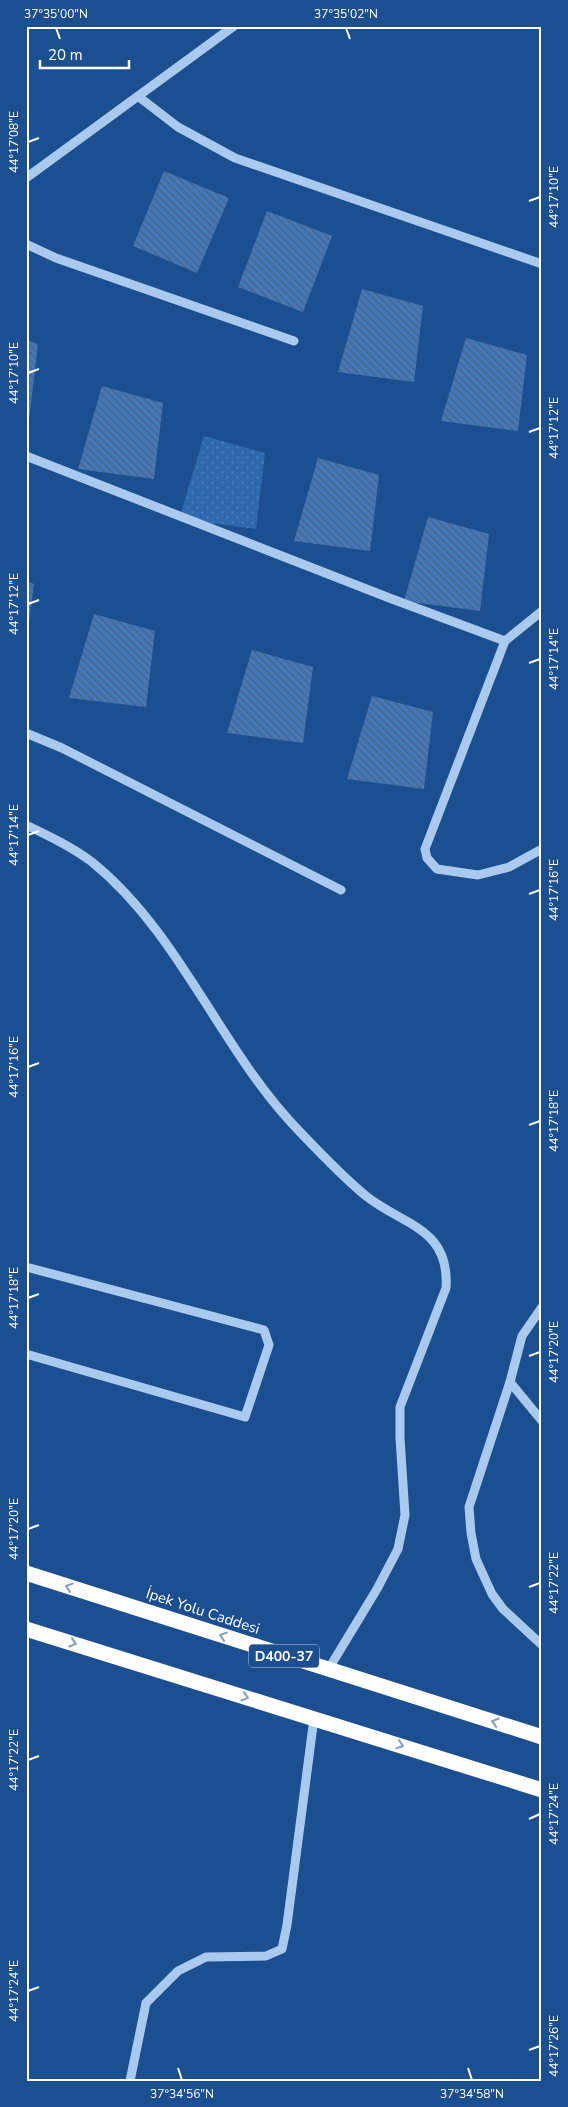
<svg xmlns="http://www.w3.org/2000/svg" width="568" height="2107" font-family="'Nunito Sans',sans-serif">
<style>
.green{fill:url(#green-dots)}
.building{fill:url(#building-back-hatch)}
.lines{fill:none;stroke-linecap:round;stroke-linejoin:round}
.minor{stroke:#a9c9ee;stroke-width:9}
.highway{stroke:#fff;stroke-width:15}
.oneway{stroke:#829ec1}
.ticks{fill:none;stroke:#fff;stroke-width:2}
.labels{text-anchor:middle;stroke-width:4;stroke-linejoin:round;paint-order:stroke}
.shield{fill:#1b4f8f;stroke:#bbcadd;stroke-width:1}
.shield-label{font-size:14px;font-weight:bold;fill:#fff}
.street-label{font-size:15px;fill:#fff;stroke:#1b4f8f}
.neatline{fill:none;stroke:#fff;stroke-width:2}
.ticks-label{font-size:12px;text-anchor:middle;fill:#fff}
</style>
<defs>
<pattern id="green-dots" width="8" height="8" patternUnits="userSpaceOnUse" patternTransform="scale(1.25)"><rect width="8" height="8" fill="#2e69ad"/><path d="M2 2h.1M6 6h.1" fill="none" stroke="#4d80b9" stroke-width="1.8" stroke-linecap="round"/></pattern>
<pattern id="building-back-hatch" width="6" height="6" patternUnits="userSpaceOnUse" patternTransform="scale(1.25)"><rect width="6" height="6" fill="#4478b7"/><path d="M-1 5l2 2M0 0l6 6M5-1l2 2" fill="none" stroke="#486282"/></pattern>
</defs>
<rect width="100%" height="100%" fill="#1b4f8f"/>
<polygon class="green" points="204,436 265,453 256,529 179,519"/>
<g class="building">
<polygon points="164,171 229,198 197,273 133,246"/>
<polygon points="267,211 332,236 303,312 238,287"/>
<polygon points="362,289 423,306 414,382 338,372"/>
<polygon points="466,338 527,355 518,431 441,421"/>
<polygon points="26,340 38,344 29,420 26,419"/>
<polygon points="102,386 163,403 154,479 78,469"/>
<polygon points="318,458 379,475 370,551 294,541"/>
<polygon points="428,517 489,534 480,611 404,601"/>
<polygon points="26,581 34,584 27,636 26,636"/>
<polygon points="94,614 155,631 146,707 69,698"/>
<polygon points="252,650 313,667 303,743 227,733"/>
<polygon points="372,696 433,712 424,789 347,779"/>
</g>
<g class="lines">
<g class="minor">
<polyline points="139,97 178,127 235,158 542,264"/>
<polyline points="26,178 234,26"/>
<polyline points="26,244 56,258 294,341"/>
<polyline points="26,456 392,599 505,641"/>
<polyline points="542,611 505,641 425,849 427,858 437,869 478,875 509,867 542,849"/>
<polyline points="26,733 62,748 341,890"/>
<path d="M26 825C49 836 72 847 92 862 182 935 221 1052 301 1133 321 1154 344 1178 366 1196 404 1226 450 1228 446 1288L400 1407V1438L405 1515 398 1549 377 1589 328 1670"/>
<polyline points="26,1267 264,1330 269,1345 245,1417 26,1354"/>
<polyline points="542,1307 522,1336 510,1382 469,1507 471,1533 476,1559 492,1594 503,1609 542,1645"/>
<polyline points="510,1382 542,1421"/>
<polyline points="130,2081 146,2003 178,1971 206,1957 266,1956 282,1949 287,1925 314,1718"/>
</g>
<g class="highway">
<polyline points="26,1573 542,1737"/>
<polyline points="26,1629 542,1790"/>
</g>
</g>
<defs><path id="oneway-chevron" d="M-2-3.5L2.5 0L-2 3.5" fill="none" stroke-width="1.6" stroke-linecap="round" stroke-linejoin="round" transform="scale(1.25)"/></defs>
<g class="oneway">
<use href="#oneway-chevron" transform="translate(69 1587) rotate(-162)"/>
<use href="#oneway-chevron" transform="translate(223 1636) rotate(-162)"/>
<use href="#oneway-chevron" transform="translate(73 1643) rotate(17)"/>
<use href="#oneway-chevron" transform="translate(245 1697) rotate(17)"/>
<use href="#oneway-chevron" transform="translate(495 1722) rotate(-163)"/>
<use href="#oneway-chevron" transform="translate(400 1745) rotate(18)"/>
</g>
<path class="ticks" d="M56 28 60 39M346 28 350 39M28 142 39 138M529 201 540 197M28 373 39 369M529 432 540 428M28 604 39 600M529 663 540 659M28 835 39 831M529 894 540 890M28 1067 39 1063M529 1125 540 1121M28 1298 39 1294M529 1356 540 1352M28 1529 39 1525M529 1587 540 1583M28 1760 39 1756M529 1819 540 1814M28 1991 39 1987M529 2050 540 2046M178 2068 182 2080M468 2068 472 2080"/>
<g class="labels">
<rect class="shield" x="249" y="1644.5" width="70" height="23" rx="4"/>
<g class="shield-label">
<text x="284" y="1661">D400-37</text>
</g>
<g class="street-label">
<text transform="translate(203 1611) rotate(18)" y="5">İpek Yolu Caddesi</text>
</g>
</g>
<rect width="568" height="2107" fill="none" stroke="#1b4f8f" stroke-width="55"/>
<path d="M40 60v8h89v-8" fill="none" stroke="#ffffff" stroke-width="2.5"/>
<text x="48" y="60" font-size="15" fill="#ffffff" stroke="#1b4f8f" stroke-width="4" paint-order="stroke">20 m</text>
<rect x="28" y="28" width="512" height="2052" class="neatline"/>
<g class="ticks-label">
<text x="56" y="18">37°35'00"N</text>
<text x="346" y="18">37°35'02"N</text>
<text transform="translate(14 142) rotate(-90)" y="4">44°17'08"E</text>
<text transform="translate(554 197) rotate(-90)" y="4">44°17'10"E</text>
<text transform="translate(14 373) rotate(-90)" y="4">44°17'10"E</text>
<text transform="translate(554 428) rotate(-90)" y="4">44°17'12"E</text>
<text transform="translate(14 604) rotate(-90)" y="4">44°17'12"E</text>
<text transform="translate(554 659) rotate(-90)" y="4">44°17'14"E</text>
<text transform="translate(14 835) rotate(-90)" y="4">44°17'14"E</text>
<text transform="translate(554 890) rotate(-90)" y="4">44°17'16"E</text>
<text transform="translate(14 1067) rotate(-90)" y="4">44°17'16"E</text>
<text transform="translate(554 1121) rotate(-90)" y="4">44°17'18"E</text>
<text transform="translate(14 1298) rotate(-90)" y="4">44°17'18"E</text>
<text transform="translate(554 1352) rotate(-90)" y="4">44°17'20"E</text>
<text transform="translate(14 1529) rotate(-90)" y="4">44°17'20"E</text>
<text transform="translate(554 1583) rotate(-90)" y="4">44°17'22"E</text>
<text transform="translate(14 1760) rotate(-90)" y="4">44°17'22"E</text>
<text transform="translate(554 1814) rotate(-90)" y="4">44°17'24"E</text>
<text transform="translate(14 1991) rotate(-90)" y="4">44°17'24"E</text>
<text transform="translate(554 2046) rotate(-90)" y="4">44°17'26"E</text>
<text x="182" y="2098">37°34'56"N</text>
<text x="472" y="2098">37°34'58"N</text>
</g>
</svg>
